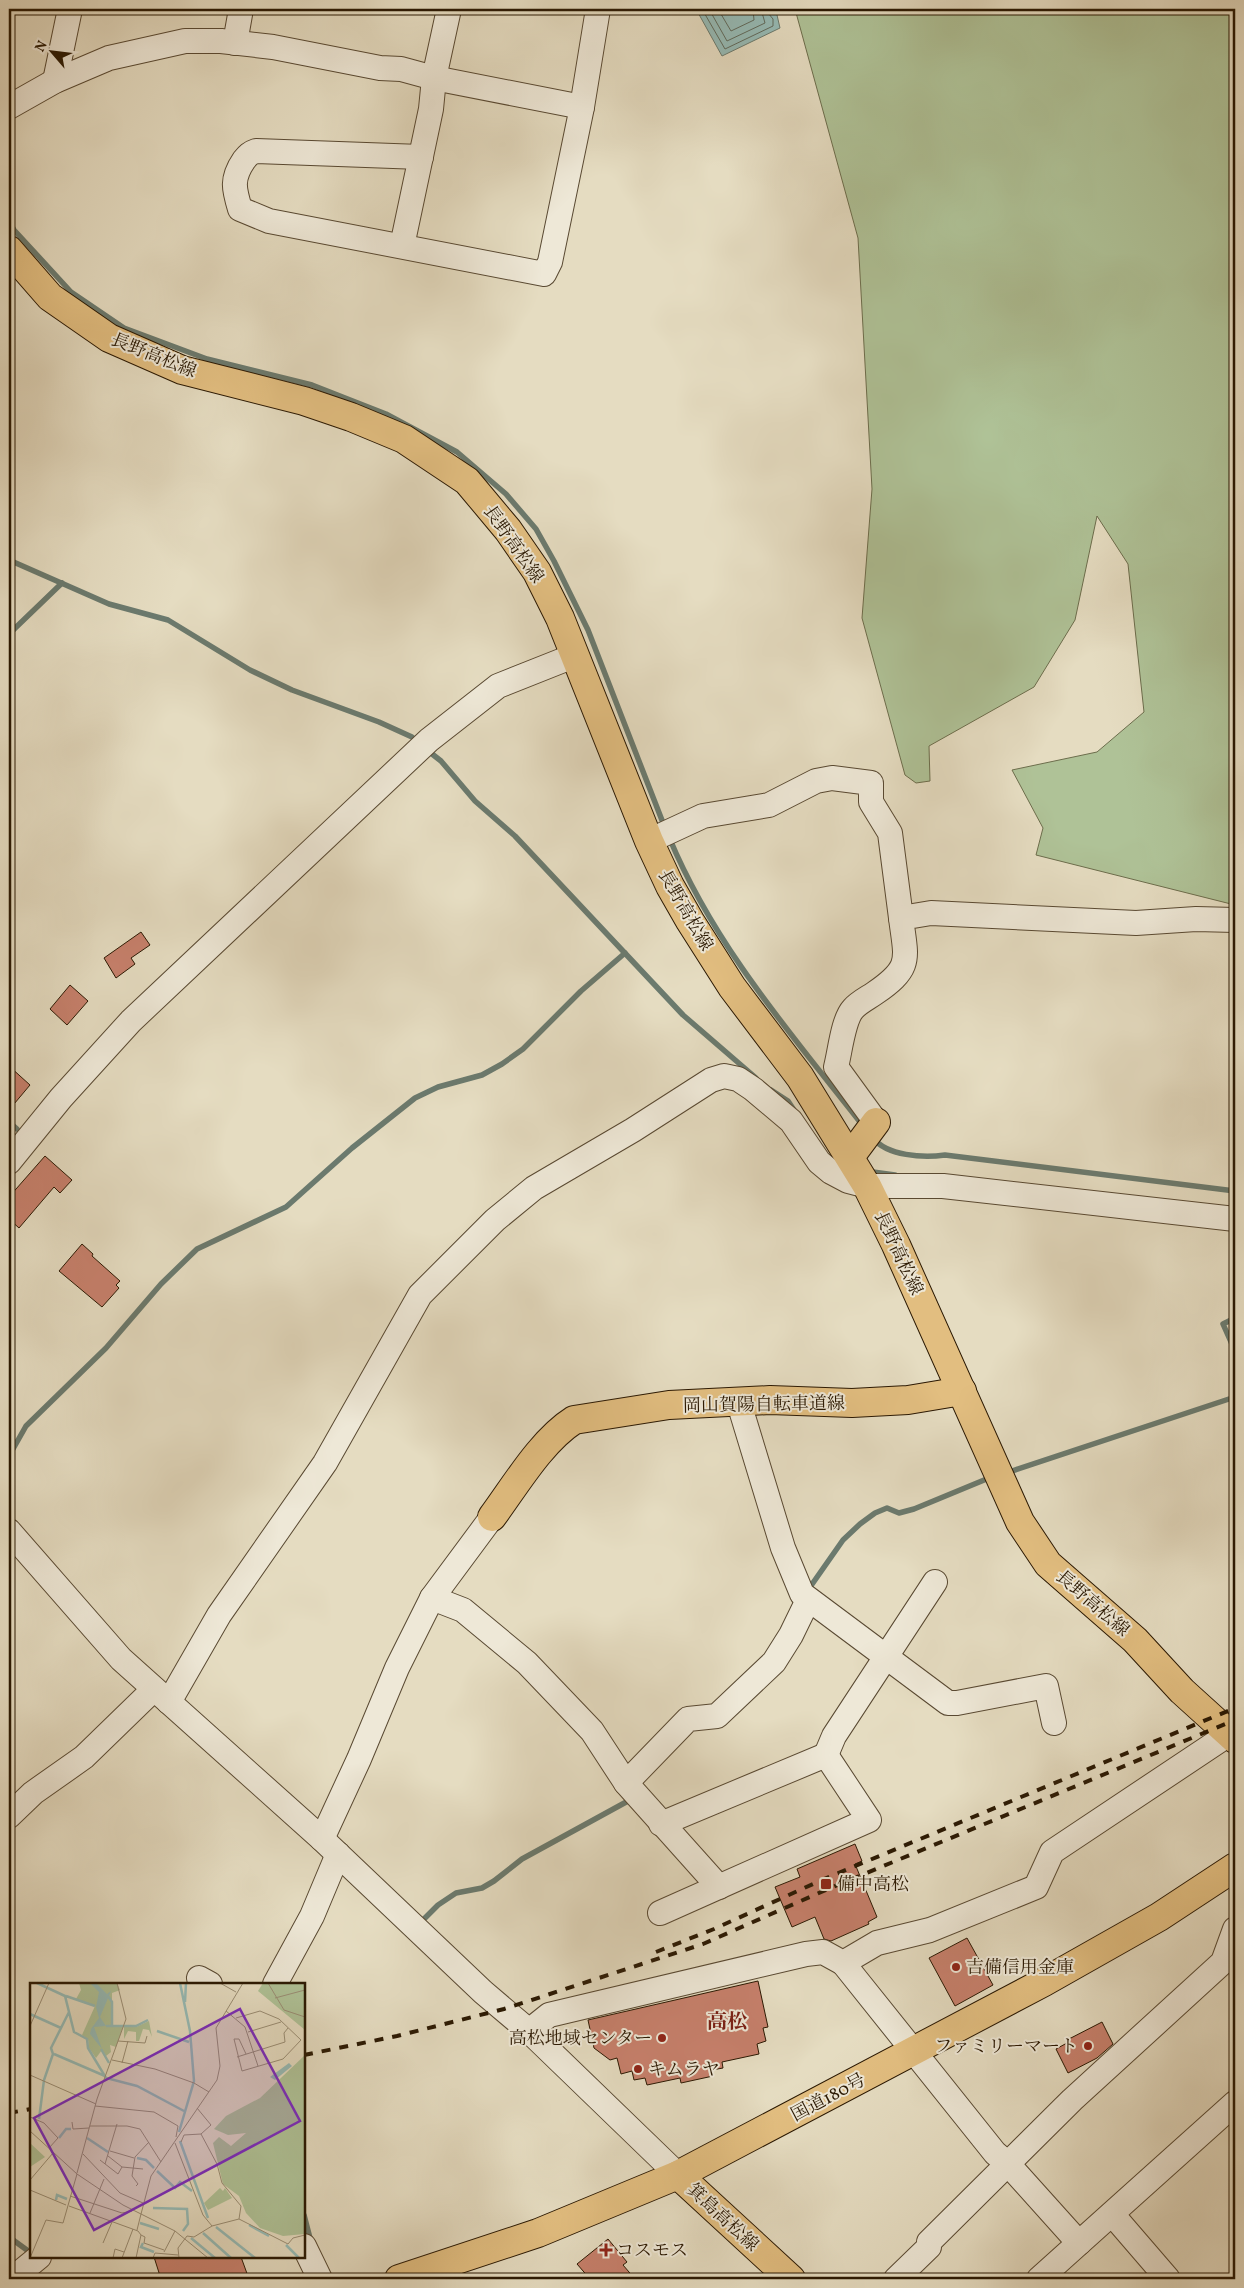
<svg xmlns="http://www.w3.org/2000/svg" width="1244" height="2288" font-family="Vollkorn,'Noto Serif JP',serif">
<style>
.green{fill:#afc297;stroke:#6c6d4c}
.water{fill:#96bbb6;stroke:#6b7a6e}
.lines{fill:none;stroke-linecap:round;stroke-linejoin:round}
.shore{stroke:#606a5c;stroke-width:1}
.stream{stroke:#6b7a6e;stroke-width:5.5}
.building{fill:#c7806c;stroke:#2a1802}
.minor-casing{stroke:#594932;stroke-width:26}
.major-casing{stroke:#2a1802;stroke-width:30}
.highway-casing{stroke:#2a1802;stroke-width:30}
.minor{stroke:#eee8d7;stroke-width:24}
.major{stroke:#e2be80;stroke-width:28}
.highway{stroke:#e2be80;stroke-width:28}
.rail{stroke:#2a1802;stroke-width:4;stroke-dasharray:9 9;stroke-linecap:butt}
.poi-dot{fill:#8f2418;stroke:#eee8d7;stroke-width:2}
.labels{text-anchor:middle;stroke-width:4;stroke-linejoin:round;paint-order:stroke}
.street-label{font-size:18px;fill:#2a1802;stroke:#eee8d7}
.poi-label{font-size:18px;fill:#2a1802;stroke:#eee8d7;text-anchor:start}
.quarter-label{font-size:20px;font-weight:bold;fill:#7a1f14;stroke:#eee8d7}
.inset-river{fill:none;stroke:#96bbb6;stroke-width:2.5}
.inset-road{fill:none;stroke:#9a8e75;stroke-width:1}
.view{fill:#7b2cbf;fill-opacity:0.15;stroke:#7b2cbf;stroke-width:2.5}
.inset-edge{fill:none;stroke:#2a1802;stroke-width:2.5}
</style>
<rect width="100%" height="100%" fill="#e5dcc1"/>
<filter id="stains"><feTurbulence type="fractalNoise" baseFrequency=".004" numOctaves="4"/><feColorMatrix values="0 0 0 0 .2 0 0 0 0 .09 0 0 0 0 .02 0 0 0 .5 -.17"/></filter>
<radialGradient id="worn" r=".72"><stop offset=".6" stop-color="#630" stop-opacity="0"/><stop offset="1" stop-color="#630" stop-opacity=".3"/></radialGradient>
<polygon class="green" points="795,9 1235,9 1235,905 1036,855 1043,828 1012,770 1097,752 1144,712 1128,564 1097,516 1075,620 1034,687 929,746 930,781 916,783 905,775 862,618 872,489 858,238"/>
<polygon class="water" points="696,9 770,9 777,15 780,28 722,56"/>
<g class="lines">
<g class="shore">
<polyline points="702,9 725,49 773,26 773,19 768,13 767,9"/>
<polyline points="709,9 727,41 765,23 761,9"/>
<polyline points="718,9 731,31 754,20 753,9"/>
</g>
<g class="stream">
<polyline points="9,221 14,230 71,292 124,328 207,359 312,385 386,414 457,452 506,494 536,529 554,561 588,630 665,828"/>
<polyline points="9,560 109,604 168,620 250,670 292,690 379,722 412,737 418,742"/>
<polyline points="9,634 62,583"/>
<polyline points="427,750 441,761 475,801 515,836 683,1015 756,1078"/>
<path d="M669 837C714 946 792 1035 864 1127"/>
<polyline points="771,1090 788,1101 794,1110"/>
<polyline points="9,1122 17,1129"/>
<path d="M873 1138C887 1156 923 1158 945 1155L1235 1191"/>
<polyline points="873,1172 895,1175"/>
<polyline points="1235,1318 1223,1324 1235,1351"/>
<polyline points="9,1456 26,1426 106,1348 161,1284 197,1249 286,1207 352,1148 415,1098 438,1087 482,1075 502,1064 523,1049 581,991 625,953"/>
<polyline points="1012,1471 1235,1397"/>
<polyline points="808,1590 843,1540 860,1524 875,1513 887,1508 899,1513 914,1509 989,1478"/>
<polyline points="420,1923 438,1905 456,1893 482,1888 494,1881 522,1859 628,1801 631,1796"/>
<polyline points="304,2215 311,2242"/>
<polyline points="9,2237 31,2253"/>
</g>
</g>
<g class="building">
<polygon points="141,932 150,945 131,958 135,964 116,978 104,958"/>
<polygon points="70,985 88,1001 67,1025 50,1009"/>
<polygon points="9,1066 30,1085 9,1110"/>
<polygon points="45,1156 72,1180 60,1193 54,1187 19,1228 9,1219 9,1197"/>
<polygon points="82,1244 93,1254 92,1256 120,1281 116,1285 119,1288 102,1307 59,1271"/>
<polygon points="855,1844 862,1861 855,1864 877,1917 868,1922 869,1924 831,1941 824,1939 815,1917 792,1927 775,1887 800,1877 797,1869"/>
<polygon points="967,1938 993,1985 955,2006 929,1958"/>
<polygon points="758,1981 768,2027 763,2028 766,2041 757,2044 759,2054 722,2062 723,2068 712,2070 713,2076 681,2083 680,2078 647,2085 645,2078 634,2080 632,2071 621,2074 617,2058 610,2060 594,2048 588,2020"/>
<polygon points="1102,2022 1113,2044 1097,2058 1068,2073 1056,2049 1067,2043 1067,2040"/>
<polygon points="608,2239 627,2262 623,2265 635,2279 590,2279 577,2264"/>
<polygon points="154,2257 241,2257 249,2279 161,2279"/>
</g>
<g class="lines">
<g class="minor-casing">
<g id="minor">
<polyline points="235,43 241,9"/>
<polyline points="55,81 70,9"/>
<polyline points="9,107 55,81 109,58 185,41 221,41 273,47 380,68 401,69 434,78 582,107"/>
<path d="M421 157 256 151C250 153 248 155 244 160 231 179 234 189 240 209L269 221 544 274 550 262 582 107 598 9"/>
<polyline points="402,246 431,109 434,78 449,9"/>
<polyline points="649,841 703,816 769,805 816,781 832,778 871,783 871,802 890,833 901,918"/>
<path d="M876 1122 836 1067C840 1052 843 1020 853 1009 859 1002 868 998 875 993 913 967 906 959 901 918L931 913 1136 923 1196 919 1235 920"/>
<polyline points="9,1162 61,1098 131,1021 429,740 498,686 576,655"/>
<polyline points="738,1400 783,1548 802,1594 948,1703 957,1703 1046,1686 1054,1723"/>
<polyline points="9,1531 121,1659 322,1839 483,1992 529,2031 678,2175"/>
<polyline points="432,1598 463,1610 527,1663 592,1731 626,1783 719,1887"/>
<polyline points="169,1702 219,1615 325,1463 420,1295 495,1220 534,1188 633,1130 711,1080 724,1076 738,1079 753,1089 791,1121 819,1162 831,1172 848,1181 867,1186 943,1186 1235,1219"/>
<polyline points="826,1755 834,1736 935,1582"/>
<polyline points="626,1783 688,1719 717,1716 774,1662 791,1635 808,1600"/>
<polyline points="9,1816 33,1793 84,1757 154,1689"/>
<polyline points="322,1839 359,1759 397,1668 432,1598 492,1517"/>
<polyline points="660,1913 869,1820 826,1755 661,1824"/>
<polyline points="843,1963 995,2153 1008,2164 1079,2243"/>
<polyline points="199,1978 210,1984"/>
<polyline points="275,1984 312,1916 338,1854"/>
<polyline points="529,2031 549,2015 806,1954 823,1952 843,1963 877,1943 930,1930 1036,1887 1052,1852 1229,1734"/>
<polyline points="1112,2214 1168,2279"/>
<polyline points="304,2246 320,2279"/>
<polyline points="12,2279 39,2257"/>
<polyline points="896,2279 929,2247 929,2242 1072,2100 1223,1962 1235,1929"/>
<polyline points="1039,2279 1235,2103"/>
</g>
</g>
<g class="major-casing">
<g id="major">
<polyline points="9,250 50,297 109,338 182,370 304,401 351,417 404,439 467,481 508,530 537,572 560,618 649,841 670,886 690,921 732,987 800,1077 867,1186 896,1245 1020,1522 1048,1564 1135,1640 1182,1691 1235,1739"/>
<polyline points="850,1157 876,1122"/>
<path d="M492 1517C515 1486 541 1441 574 1420L669 1405 770 1400 852 1403 908 1400 962 1391"/>
<polyline points="678,2175 791,2279"/>
</g>
</g>
<g class="highway-casing">
<polyline id="highway" points="399,2279 538,2233 678,2175 1044,1982 1159,1917 1235,1867"/>
</g>
<use href="#minor" class="minor"/>
<use href="#major" class="major"/>
<use href="#highway" class="highway"/>
<g class="rail">
<polyline points="656,1952 714,1929 824,1879 1235,1708"/>
<polyline points="304,2055 397,2036 504,2009 703,1944 828,1889 1235,1720"/>
<polyline points="9,2113 31,2109"/>
</g>
</g>
<g class="poi-dot">
<rect x="820" y="1878" width="12" height="12" rx="2.5"/>
<circle cx="956" cy="1967" r="5"/>
<circle cx="662" cy="2038" r="5"/>
<circle cx="1088" cy="2046" r="5"/>
<circle cx="638" cy="2069" r="5"/>
<path d="M603.5 2242.5h5v5h5v5h-5v5h-5v-5h-5v-5h5z"/>
</g>
<g class="labels">
<g class="street-label">
<text transform="translate(154 355) rotate(22)" y="6">長野高松線</text>
<text transform="translate(514 544) rotate(55)" y="6">長野高松線</text>
<text transform="translate(686 910) rotate(60)" y="6">長野高松線</text>
<text transform="translate(899 1253) rotate(65)" y="6">長野高松線</text>
<text transform="translate(764 1404) rotate(-1)" y="6">岡山賀陽自転車道線</text>
<text transform="translate(1093 1603) rotate(41)" y="6">長野高松線</text>
<text transform="translate(828 2097) rotate(-28)" y="6">国道180号</text>
<text transform="translate(723 2217) rotate(43)" y="6">箕島高松線</text>
</g>
<g class="poi-label">
<text x="837" y="1890">備中高松</text>
<text x="966" y="1973">吉備信用金庫</text>
<text x="652" y="2044" text-anchor="end">高松地域センター</text>
<text x="1078" y="2052" text-anchor="end">ファミリーマート</text>
<text x="648" y="2075">キムラヤ</text>
<text x="616" y="2256">コスモス</text>
</g>
<g class="quarter-label">
<text x="727" y="2028">高松</text>
</g>
</g>
<g transform="translate(30 1983)">
<rect width="275" height="275" fill="#e5dcc1"/>
<path d="M49 0H87L90 7 82 10V43L93 44 86 64 80 62 81 69 76 73 72 67 66 75 59 65 58 56 52 52 65 23 46 16 51 7ZM233 0H275V47L228 8ZM119 38 122 54 119 47 113 46 109 58H106V49L98 48 94 56V44H106ZM275 72V251L253 253 230 245 216 230 209 213 193 201 183 160 189 154 201 163 216 150 198 152 184 146 196 133 230 115ZM0 160 15 174 0 184ZM190 205 193 208 195 205 202 215 178 227 174 220Z" fill="#afc297"/>
<path d="M60 0H66L77 11 81 8 70 34 76 43 64 44 72 66 60 51 61 46 69 35 66 24 69 9ZM259 80 262 83 245 97 240 94Z" fill="#96bbb6"/>
<path class="inset-river" d="M7 0 35 13 44 49 57 56 58 65 76 95 107 103 154 128M36 13 65 23M78 13 82 19V43M155 19 156 0M0 31 31 45M76 43H106L118 37M127 48 159 59M71 66 79 80M24 71 75 93M9 136 14 97 23 71 21 65 39 29M149 149 164 98 160 48 150 0M29 155 36 146H41M57 155 78 169M150 158 178 235M107 175 116 177 124 185M127 188 145 205 150 199 162 208M26 217 27 212 37 216M123 225 157 226 158 241 153 248M110 240 129 246M219 242 239 253M186 244 225 275M173 250 201 275M161 255 185 275M113 260 111 264 124 269M256 262 269 275"/>
<path class="inset-road" d="M190 0 206 9M238 0 254 27 275 34M245 15 275 7M196 28 215 44 228 83M206 35 230 28 249 36 271 57 253 76 212 88 204 56H209L216 71M0 43 19 0M218 49 251 39M88 58 115 60 117 53M207 74 255 59 254 50 258 45M82 77 125 86 164 100 179 109M92 80 98 58M0 92 66 121M65 123 124 129 148 143 146 154M167 125 181 142 171 151M0 134 14 140 28 155 19 165M42 139 43 146 59 145M60 143H97M97 143 110 146 131 179M0 148 47 191 93 222 145 248 178 275M145 160 173 232 182 243M80 168 104 175M53 171 90 210 113 220M70 177 88 191 92 184 78 173M75 181 87 141M92 184 113 186M47 190 67 116 96 36 87 0M0 197 23 170M106 203 108 201 102 193 105 174 119 159M0 207 36 222M40 213 92 230 102 228M39 223 108 248 111 252 106 275M60 230 74 196M111 231 121 193 187 97 190 83 186 45 213 0M209 236 258 261 263 255 275 252M107 247 111 231M111 252 115 254 114 260 134 267M73 260 82 239M134 269 145 248M0 275 16 237 33 240 47 191M83 275 85 266 94 269M92 275 103 246M123 275 125 270 148 272M149 275 148 265 157 253 164 254 182 243 209 236 211 223 192 200 187 181 171 151 154 152 151 159"/>
<path class="view" d="M210 26 270 138 64 247 4 135Z"/>
<rect width="275" height="275" class="inset-edge"/>
</g>
<rect width="1244" height="2288" fill="none" stroke="#e5dcc1" stroke-width="30"/>
<rect x="10" y="10" width="1224" height="2268" fill="none" stroke="#2a1802" stroke-width="2.5"/>
<rect x="15" y="15" width="1214" height="2258" fill="none" stroke="#2a1802"/>
<g transform="translate(52 52) rotate(298)" stroke="#eee8d7" stroke-width="4" paint-order="stroke">
<path d="M0-4L9 19L0 12L-9 19Z" fill="#2a1802"/>
<text y="-8" font-size="14" font-weight="bold" text-anchor="middle" fill="#2a1802">N</text>
</g>
<rect width="100%" height="100%" filter="url(#stains)"/>
<rect width="100%" height="100%" fill="url(#worn)"/>
</svg>
